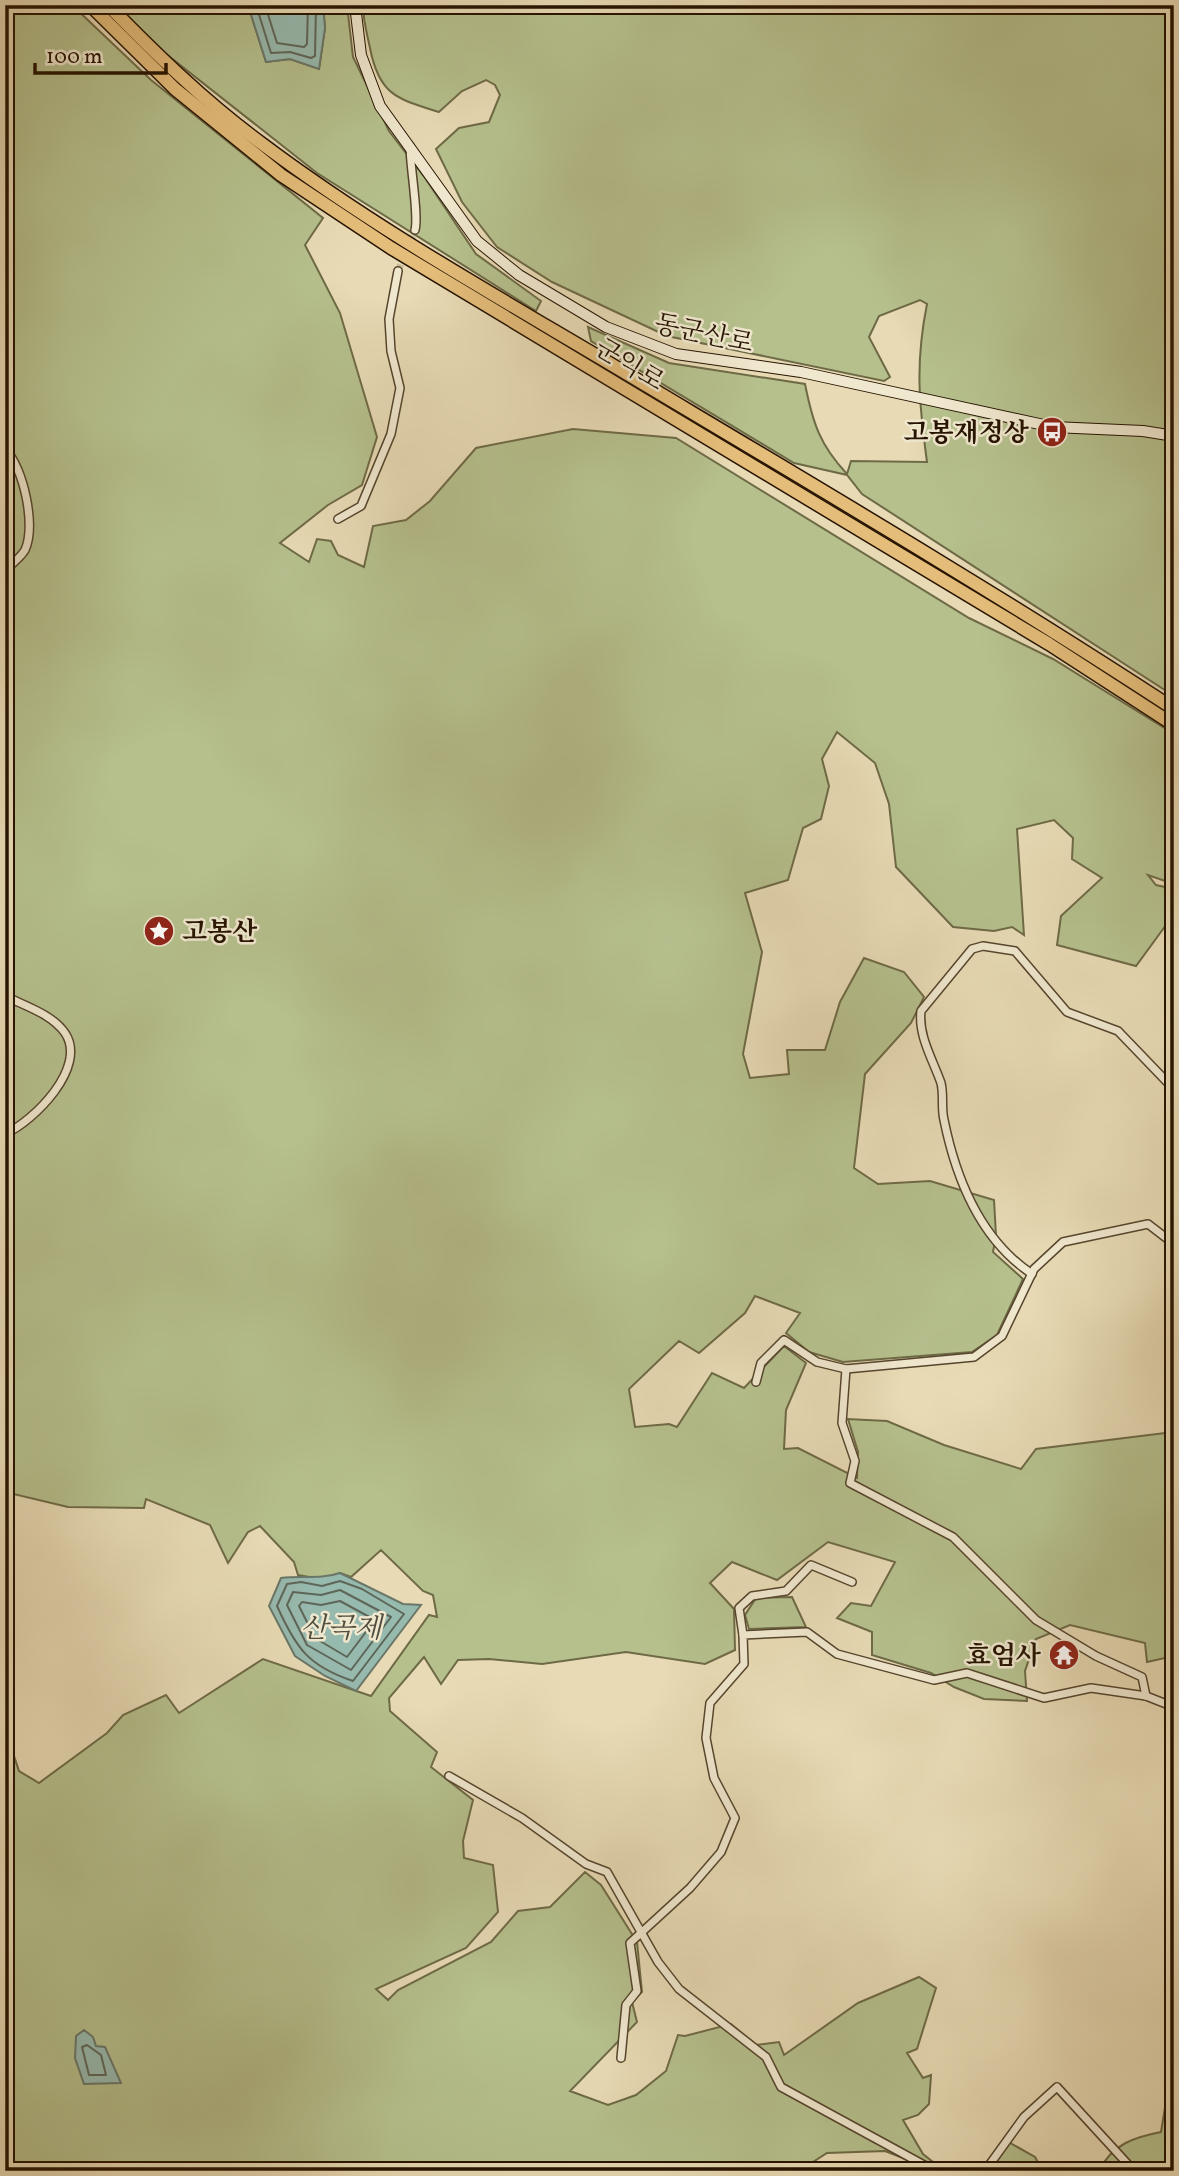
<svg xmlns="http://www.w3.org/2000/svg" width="1179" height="2176" font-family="Vollkorn,'Noto Serif KR',serif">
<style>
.green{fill:#b5c08d;stroke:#6e6a46;stroke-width:2}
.water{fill:#97baaf;stroke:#6a7769;stroke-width:2}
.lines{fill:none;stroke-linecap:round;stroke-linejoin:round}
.shore{stroke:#5e6658;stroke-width:2}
.street-tunnel{stroke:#cabc99;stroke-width:7;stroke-dasharray:7 3.5;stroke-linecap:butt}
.street-casing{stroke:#56452d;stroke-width:10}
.secondary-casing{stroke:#261300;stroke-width:12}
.highway-casing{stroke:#261300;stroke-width:15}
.street{stroke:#efe7ce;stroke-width:7}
.secondary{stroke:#efe7ce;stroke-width:10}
.highway{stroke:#e4bd7a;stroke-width:12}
.labels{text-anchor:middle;stroke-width:5;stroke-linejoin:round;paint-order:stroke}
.street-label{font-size:26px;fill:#261300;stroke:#efe7ce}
.poi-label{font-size:26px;font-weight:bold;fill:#261300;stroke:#efe7ce;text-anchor:end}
.water-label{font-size:28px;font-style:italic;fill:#4e4d3d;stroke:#efe7ce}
</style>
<rect width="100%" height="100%" fill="#e7dab4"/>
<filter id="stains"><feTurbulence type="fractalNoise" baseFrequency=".00286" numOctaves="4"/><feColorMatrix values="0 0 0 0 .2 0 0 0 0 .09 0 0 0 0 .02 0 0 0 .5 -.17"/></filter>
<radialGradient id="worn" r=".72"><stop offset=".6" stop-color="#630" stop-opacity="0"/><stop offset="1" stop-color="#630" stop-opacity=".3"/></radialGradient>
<g class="green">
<polygon points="5,5 72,5 151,80 323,218 305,245 340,313 377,437 362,485 328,505 280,543 309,562 317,539 331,541 338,555 364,567 373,526 406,520 430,501 476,448 573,429 676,438 969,618 1053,659 1174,734 1174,884 1148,875 1156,885 1174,889 1174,914 1136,966 1057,945 1061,916 1102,878 1072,859 1073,838 1054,820 1017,829 1024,935 1012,927 994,931 953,927 896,867 889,804 875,763 837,732 822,759 829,786 821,819 803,828 788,880 745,893 762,952 743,1054 750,1078 789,1074 787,1050 825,1050 840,1002 864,958 904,972 924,997 911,1023 865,1074 854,1168 878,1184 930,1181 994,1200 996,1236 993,1252 1023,1279 997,1335 972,1352 843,1362 809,1352 786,1333 800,1313 755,1296 745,1313 699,1353 679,1341 629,1389 635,1427 669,1424 677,1427 712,1373 744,1388 784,1346 806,1363 786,1410 784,1449 798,1448 857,1478 858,1452 848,1419 887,1421 944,1445 1021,1469 1036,1449 1165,1433 1174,1437 1174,1656 1147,1662 1145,1643 1070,1625 1036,1639 1025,1671 1027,1701 984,1699 954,1687 931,1673 872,1655 872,1632 837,1618 851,1603 871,1606 895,1562 828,1542 777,1580 732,1562 710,1583 734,1609 735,1650 705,1664 626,1652 542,1664 489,1659 458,1660 441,1684 424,1657 389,1698 390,1711 437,1752 431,1767 473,1800 463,1841 464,1858 493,1865 498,1912 466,1948 376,1989 388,2000 398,1990 491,1942 518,1911 550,1907 585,1872 601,1885 637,1942 642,1992 632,2002 637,2022 570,2091 608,2105 636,2095 666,2071 678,2035 685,2036 731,2024 756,2045 779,2042 784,2055 858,2003 919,1977 936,1988 917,2049 907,2053 923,2078 931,2075 929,2104 918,2115 903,2120 923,2154 933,2162 913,2162 885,2151 827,2153 799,2171 5,2171 5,1729 19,1771 39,1783 107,1733 123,1715 166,1695 179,1713 263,1659 371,1696 429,1615 437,1617 433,1595 423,1591 381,1550 351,1577 340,1573 321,1579 298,1575 294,1562 260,1526 248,1532 228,1563 210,1525 146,1499 144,1508 68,1507 5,1492"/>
<polygon points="115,5 248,5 266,62 290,59 319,69 325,28 323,5 347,5 353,57 389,131 425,178 476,254 541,301 536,311 317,173 137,31"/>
<path d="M363 5H1174V696L862 494 847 475 794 463 591 341 588 327 669 363 805 384C813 424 820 445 847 474L851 461 927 462C919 403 915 364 927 304L920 300 879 316 869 337 890 377 884 381 667 336 552 282 497 247 462 202 436 149 459 128 489 122 500 95 495 85 486 80 462 91 439 112C397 99 379 95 370 48 367 34 363 20 363 5Z"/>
<polygon points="792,1597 806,1627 749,1629 745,1615 756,1598"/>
<path d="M1174 2075V2171H1099C1112 2144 1135 2137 1161 2132L1169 2083Z"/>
<polygon points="1005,2140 1035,2157 1043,2171 979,2171"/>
</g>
<g class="water">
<polygon points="248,5 323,5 325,28 319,69 290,59 266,62"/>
<path d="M340 1573 403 1604 421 1605 356 1691 325 1676 295 1656 269 1606 281 1578C302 1575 319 1580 340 1573Z"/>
<polygon points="84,2030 93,2037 96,2046 105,2047 121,2083 84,2084 75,2058 76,2036"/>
</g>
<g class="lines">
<g class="shore">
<polyline points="256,5 271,53 290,52 311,58 315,56 316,5"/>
<polyline points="265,5 277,43 304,47 307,44 308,5"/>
<path d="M340 1581 362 1589 404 1614 353 1681C308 1666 296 1648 277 1606L287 1584 301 1582 322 1586Z"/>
<polygon points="340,1590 391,1617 351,1670 307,1645 287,1605 293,1592 321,1595"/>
<polygon points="340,1601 375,1620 347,1657 315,1638 299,1606 302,1602 321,1605"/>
<polygon points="87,2045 101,2055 106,2075 89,2075 82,2047"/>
</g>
<polyline class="street-tunnel" points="398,271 415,230"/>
<g class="street-casing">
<g id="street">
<polyline points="5,84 5,121"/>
<path d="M410 146C410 166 419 216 415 230"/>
<path d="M5 449C24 468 36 526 25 550 21 557 11 565 5 570"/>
<polyline points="338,519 361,506 391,434 400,388 391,351 389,319 398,271"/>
<path d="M5 996C25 1006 52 1014 65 1033 88 1067 34 1121 5 1134"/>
<path d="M1032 1274C981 1240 956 1179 944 1120 941 1108 944 1095 941 1083 933 1060 918 1036 921 1011L972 949 983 946 1015 951 1067 1012 1118 1031 1168 1083 1174 1086"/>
<polyline points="846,1369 842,1423 855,1461 850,1483 953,1537 1036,1620 1096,1656 1142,1677 1146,1696"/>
<polyline points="756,1382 761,1363 784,1340 817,1362 846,1369 974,1357 1002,1336 1034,1269 1063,1242 1148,1224 1174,1244"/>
<polyline points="743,1635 739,1608 752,1596 786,1591 811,1565 852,1582"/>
<polyline points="449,1776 522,1818 586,1864 607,1872 658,1962 679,1989 766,2057 781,2087 935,2171"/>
<polyline points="621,2058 626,2005 637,1991 630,1943 690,1888 721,1852 735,1818 714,1778 706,1738 710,1703 744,1664 743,1635 807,1632 837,1654 934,1680 967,1673 1044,1698 1091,1688 1146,1696 1174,1707"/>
<polyline points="985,2171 1024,2117 1057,2087 1134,2171"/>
</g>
</g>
<g class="secondary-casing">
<polyline id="secondary" points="355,5 361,55 380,106 477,241 519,275 606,327 676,354 801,372 1053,427 1143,431 1174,436"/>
</g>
<g class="highway-casing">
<g id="highway">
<polyline points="90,5 175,89 281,175 391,248 1049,644 1174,725"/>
<path d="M108 5C156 54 205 102 261 143 370 225 491 293 609 363 798 476 989 588 1174 709"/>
</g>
</g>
<use href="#street" class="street"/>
<use href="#secondary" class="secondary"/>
<use href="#highway" class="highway"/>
</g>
<defs>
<g id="bus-disc" transform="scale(1.575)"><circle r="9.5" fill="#8f2418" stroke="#efe7ce"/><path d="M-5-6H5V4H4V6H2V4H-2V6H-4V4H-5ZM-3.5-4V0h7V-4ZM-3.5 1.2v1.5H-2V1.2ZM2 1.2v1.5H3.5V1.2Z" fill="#fff"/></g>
<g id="sight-disc" transform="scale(1.575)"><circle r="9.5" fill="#8f2418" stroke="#efe7ce"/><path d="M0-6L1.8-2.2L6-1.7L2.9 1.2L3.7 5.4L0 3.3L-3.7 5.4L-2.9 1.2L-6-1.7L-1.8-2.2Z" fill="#fff"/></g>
<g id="temple-disc" transform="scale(1.575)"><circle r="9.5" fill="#8f2418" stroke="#efe7ce"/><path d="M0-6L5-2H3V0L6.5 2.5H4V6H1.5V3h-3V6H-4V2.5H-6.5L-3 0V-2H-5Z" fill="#fff"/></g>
</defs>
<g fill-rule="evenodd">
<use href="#bus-disc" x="1052" y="432"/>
<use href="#sight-disc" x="159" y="931"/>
<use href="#temple-disc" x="1064" y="1655"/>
</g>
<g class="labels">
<g class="street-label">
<text transform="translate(704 333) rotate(12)" y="9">동군산로</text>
<text transform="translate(630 364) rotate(31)" y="9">군익로</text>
</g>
<g class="poi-label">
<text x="1029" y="441">고봉재정상</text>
<text x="182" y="940" text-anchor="start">고봉산</text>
<text x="1041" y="1664">효엄사</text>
</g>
<g class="water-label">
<text x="341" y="1637">산곡제</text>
</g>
</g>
<rect width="1179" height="2176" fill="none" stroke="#e7dab4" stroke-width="28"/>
<rect x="7" y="7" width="1165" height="2162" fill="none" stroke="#261300" stroke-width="3.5"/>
<rect x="14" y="14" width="1151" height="2148" fill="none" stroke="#261300" stroke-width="2"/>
<path d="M35 63v10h131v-10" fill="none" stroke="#261300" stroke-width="3.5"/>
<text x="46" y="63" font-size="21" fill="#261300" stroke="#efe7ce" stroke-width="5" paint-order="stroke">100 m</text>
<rect width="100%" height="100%" filter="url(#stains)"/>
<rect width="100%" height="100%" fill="url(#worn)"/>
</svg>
